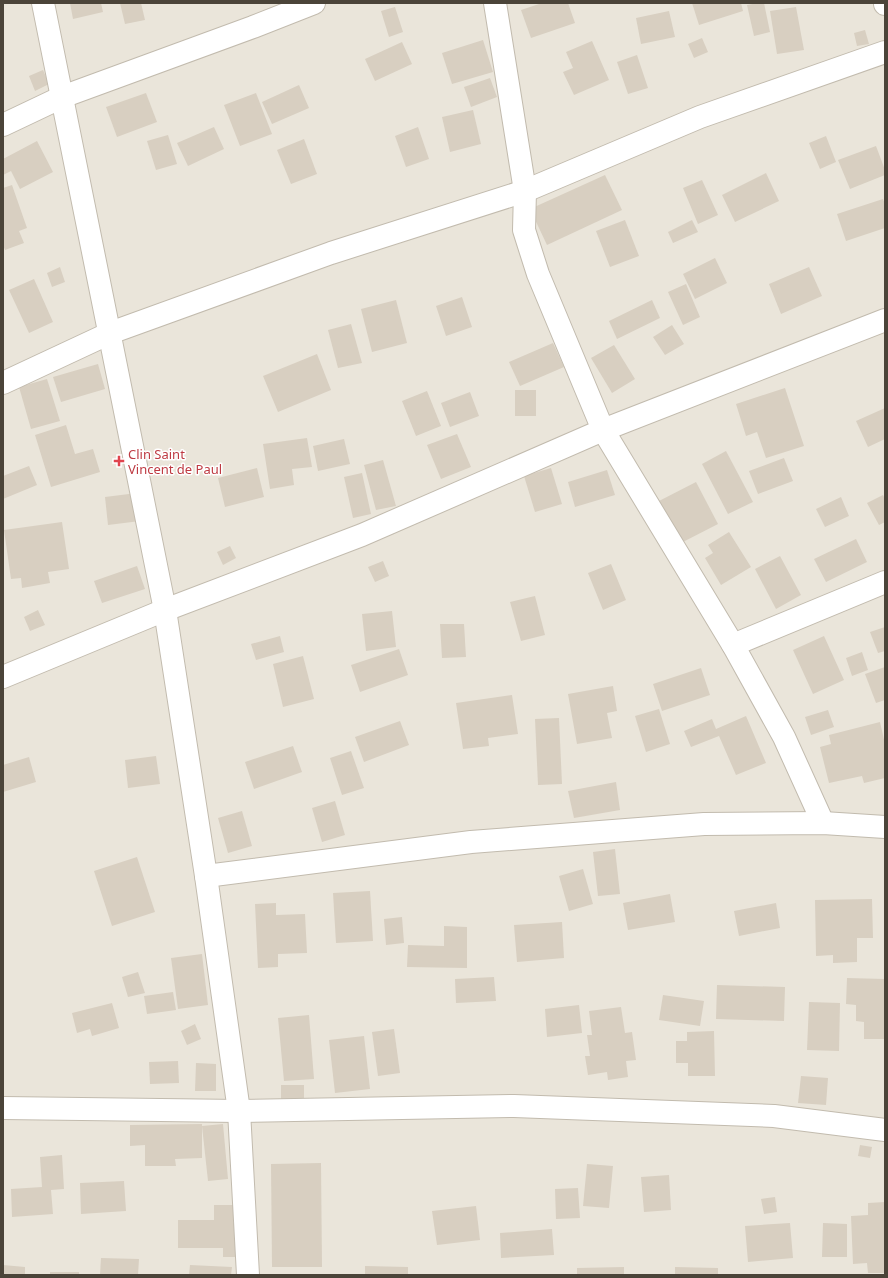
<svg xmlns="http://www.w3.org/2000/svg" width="888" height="1278" font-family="'Noto Sans',sans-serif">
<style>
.residential{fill:#eae5da}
.building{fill:#d8cfc1}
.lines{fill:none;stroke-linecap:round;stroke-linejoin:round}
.street-casing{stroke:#c2bbae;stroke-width:24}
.street{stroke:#fff;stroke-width:22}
.health-dot{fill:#e0444e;stroke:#fff;stroke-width:1.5}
.labels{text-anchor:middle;stroke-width:3;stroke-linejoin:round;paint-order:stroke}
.health-label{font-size:13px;fill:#be3a42;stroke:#fff;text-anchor:start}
</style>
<rect width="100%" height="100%" fill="#f6f3ec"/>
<rect class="residential" x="3" y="3" width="882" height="1272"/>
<g class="building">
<polygon points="70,3 101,3 103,12 73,19"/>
<polygon points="120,3 141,3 145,20 125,24"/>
<polygon points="542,3 568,3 575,23 531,38 521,10"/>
<polygon points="692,3 741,3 743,11 699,25"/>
<polygon points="758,3 764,3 770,32 754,36 747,5"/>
<polygon points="395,7 403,32 389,37 381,11"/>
<polygon points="796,7 804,50 777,54 770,11"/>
<polygon points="669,11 675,37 641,44 636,18"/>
<polygon points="865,30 869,44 857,46 854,33"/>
<polygon points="702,38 708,52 694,58 688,44"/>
<polygon points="483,40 493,72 452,84 442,53"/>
<polygon points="592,41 609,80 574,95 563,72 573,68 566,52"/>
<polygon points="402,42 412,64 375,81 365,59"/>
<polygon points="637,55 648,88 628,94 617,62"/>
<polygon points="43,70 49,84 35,91 29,76"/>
<polygon points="490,78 497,97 471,107 464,87"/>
<polygon points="299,85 309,108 272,124 262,102"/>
<polygon points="146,93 157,122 117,137 106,107"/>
<polygon points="256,93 272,134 240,146 224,105"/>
<polygon points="473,110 481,144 450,152 442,117"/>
<polygon points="214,127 224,149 188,166 177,143"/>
<polygon points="418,127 429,159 406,167 395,136"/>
<polygon points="168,135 177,164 156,170 147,141"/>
<polygon points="826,136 836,162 820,169 809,143"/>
<polygon points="304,139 317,174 291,184 277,150"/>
<polygon points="37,141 53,172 20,189 11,171 3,175 3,159"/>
<polygon points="876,146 885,170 885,175 850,189 838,160"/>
<polygon points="766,173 779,201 735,222 722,195"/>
<polygon points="605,175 622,210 547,245 530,209"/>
<polygon points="702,180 718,215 698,224 683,188"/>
<polygon points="12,185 27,228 19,231 24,243 5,250 3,245 3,188"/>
<polygon points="883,199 885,204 885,228 846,241 837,214"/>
<polygon points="625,220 639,256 610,267 596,231"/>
<polygon points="692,220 698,232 673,243 668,232"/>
<polygon points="715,258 727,283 695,299 683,274"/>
<polygon points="60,267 65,282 52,287 47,273"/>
<polygon points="809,267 822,296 781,314 769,284"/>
<polygon points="34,279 53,322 29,333 9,290"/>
<polygon points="686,284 700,317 683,325 668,292"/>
<polygon points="462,297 472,327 446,336 436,306"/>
<polygon points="396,300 407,343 372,352 361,309"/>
<polygon points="652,300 660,318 617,339 609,321"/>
<polygon points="351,324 362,363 338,368 328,330"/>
<polygon points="672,325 684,344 665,355 653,337"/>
<polygon points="553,343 564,367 520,386 509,362"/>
<polygon points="614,345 635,379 612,393 591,358"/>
<polygon points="317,354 331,390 278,412 263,376"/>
<polygon points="98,364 105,389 61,402 53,377"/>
<polygon points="47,379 60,421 31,429 19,387"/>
<polygon points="785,388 804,446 766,458 757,432 746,436 736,404"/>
<rect x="515" y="390" width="21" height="26"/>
<polygon points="427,391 441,426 416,436 402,401"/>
<polygon points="470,392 479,416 450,427 441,403"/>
<polygon points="885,408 885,439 868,447 856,421"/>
<polygon points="66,425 75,454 93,449 100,472 51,487 35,435"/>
<polygon points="457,434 471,467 441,479 427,445"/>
<polygon points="307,438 312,467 292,469 294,485 270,489 263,444"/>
<polygon points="344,439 350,464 318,471 313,446"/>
<polygon points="726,451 753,502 728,514 702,464"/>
<polygon points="784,458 793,481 758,494 749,471"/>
<polygon points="383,460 396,506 376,510 364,465"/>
<polygon points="29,466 37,485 3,499 3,476"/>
<polygon points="257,468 264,497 225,507 218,478"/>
<polygon points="551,468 562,504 535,512 524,476"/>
<polygon points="607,470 615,495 575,507 568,482"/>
<polygon points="362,473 371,514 353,518 344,477"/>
<polygon points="696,482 718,524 681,543 659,501"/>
<polygon points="137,493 140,521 108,525 105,497"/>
<polygon points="883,495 885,499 885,522 879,525 867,503"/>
<polygon points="841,497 849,516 825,527 816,509"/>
<polygon points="62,522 69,569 48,572 50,583 22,588 21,578 11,579 4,530"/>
<polygon points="729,532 751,567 721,585 705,558 713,553 708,545"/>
<polygon points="856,539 867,562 826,582 814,559"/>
<polygon points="230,546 236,558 223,565 217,552"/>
<polygon points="780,556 801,595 776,609 755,569"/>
<polygon points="383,561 389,576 375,582 368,567"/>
<polygon points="611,564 626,600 603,610 588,573"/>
<polygon points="137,566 145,589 102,603 94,581"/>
<polygon points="535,596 545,635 521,641 510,602"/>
<polygon points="38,610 45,625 30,631 24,617"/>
<polygon points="392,611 396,647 366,651 362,614"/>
<polygon points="440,624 464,624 466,657 442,658"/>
<polygon points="885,627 885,651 878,653 870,632"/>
<polygon points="280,636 284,652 256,660 251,644"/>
<polygon points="824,636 844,680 813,694 793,650"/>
<polygon points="399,649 408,675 360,692 351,665"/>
<polygon points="862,652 868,670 852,676 846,658"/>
<polygon points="303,656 314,699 283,707 273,664"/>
<polygon points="885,667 885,700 876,703 865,674"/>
<polygon points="701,668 710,695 662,711 653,684"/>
<polygon points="613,686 617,711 607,713 612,738 577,744 568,694"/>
<polygon points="512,695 518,734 488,738 489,746 463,749 456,703"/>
<polygon points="659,709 670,744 646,752 635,716"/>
<polygon points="828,710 834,727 811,735 805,717"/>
<polygon points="746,716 766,763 736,775 719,736 691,747 684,731 712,719 716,729"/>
<polygon points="559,718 562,784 538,785 535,719"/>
<polygon points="400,721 409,745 364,762 355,737"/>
<polygon points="880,722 885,744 885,778 864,783 862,776 829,783 820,747 831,744 829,735"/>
<polygon points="293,746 302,772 254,789 245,762"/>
<polygon points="351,751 364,788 342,795 330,758"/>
<polygon points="156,756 160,784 128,788 125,760"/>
<polygon points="29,757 36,782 3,792 3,765"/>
<polygon points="616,782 620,810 574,818 568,791"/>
<polygon points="335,801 345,835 322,842 312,808"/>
<polygon points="242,811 252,846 228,853 218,818"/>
<polygon points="615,849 620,894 598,896 593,852"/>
<polygon points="137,857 155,912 112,926 94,871"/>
<polygon points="583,869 593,904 569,911 559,876"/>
<polygon points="370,891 373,941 336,943 333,893"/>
<polygon points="670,894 675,922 628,930 623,903"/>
<polygon points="872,899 873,938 857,938 857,962 833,963 833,955 816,956 815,900"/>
<polygon points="276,903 276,915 305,914 307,953 278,954 278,967 258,968 255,904"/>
<polygon points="776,903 780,928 739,936 734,911"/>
<polygon points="402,917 404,943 386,945 384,919"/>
<polygon points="562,922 564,958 517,962 514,925"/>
<polygon points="444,926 467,927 467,968 407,967 408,945 444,946"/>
<polygon points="202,954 208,1005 178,1009 171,958"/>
<polygon points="138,972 145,993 128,997 122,977"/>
<polygon points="494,977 496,1001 456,1003 455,979"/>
<polygon points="847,978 885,979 885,1039 864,1039 864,1022 856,1021 856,1005 846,1004"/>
<polygon points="717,985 785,987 784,1021 716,1019"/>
<polygon points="173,992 176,1010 147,1014 144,996"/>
<polygon points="663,995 704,1001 700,1026 659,1020"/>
<polygon points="809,1002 840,1003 839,1051 807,1050"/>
<polygon points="112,1003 119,1028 92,1036 90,1029 77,1033 72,1013"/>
<polygon points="579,1005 582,1033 547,1037 545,1009"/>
<polygon points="621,1007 625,1033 632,1032 636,1060 626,1061 628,1077 608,1080 607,1072 588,1075 585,1056 590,1056 587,1035 592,1035 589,1011"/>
<polygon points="309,1015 314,1079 284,1081 278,1018"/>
<polygon points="195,1024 201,1039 187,1045 181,1031"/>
<polygon points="394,1029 400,1073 378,1076 372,1032"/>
<polygon points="714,1031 715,1076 688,1076 688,1063 676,1063 676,1041 687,1041 687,1032"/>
<polygon points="364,1036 370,1089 335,1093 329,1040"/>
<polygon points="178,1061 179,1083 150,1084 149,1062"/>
<polygon points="196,1063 216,1064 216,1091 195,1091"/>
<polygon points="801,1076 828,1078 826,1105 798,1103"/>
<rect x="281" y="1085" width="23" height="14"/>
<polygon points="202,1124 202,1158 175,1159 176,1166 145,1166 145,1145 130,1146 130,1125"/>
<polygon points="223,1124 228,1179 208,1181 202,1126"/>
<polygon points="860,1145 872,1147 870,1158 858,1156"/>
<polygon points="62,1155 64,1189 51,1190 53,1214 12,1217 11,1189 42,1187 40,1157"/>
<polygon points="321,1163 322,1267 272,1267 271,1164"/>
<polygon points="587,1164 613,1166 609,1208 583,1206"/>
<polygon points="669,1175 671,1210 644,1212 641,1177"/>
<polygon points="124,1181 126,1211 81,1214 80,1183"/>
<polygon points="578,1188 580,1218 556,1219 555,1189"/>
<polygon points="775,1197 777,1212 764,1214 761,1199"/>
<polygon points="885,1202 885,1273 868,1273 867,1263 853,1264 851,1216 868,1215 868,1203"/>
<polygon points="214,1205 233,1205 233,1223 242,1223 242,1257 223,1257 223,1248 178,1248 178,1220 214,1220"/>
<polygon points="476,1206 480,1240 437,1245 432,1211"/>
<polygon points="790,1223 793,1258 748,1262 745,1226"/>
<polygon points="823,1223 847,1224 847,1257 822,1257"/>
<polygon points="552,1229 554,1255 501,1258 500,1233"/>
<polygon points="101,1258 139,1259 138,1275 100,1275"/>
<polygon points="3,1265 25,1267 25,1275 3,1275"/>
<polygon points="190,1265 232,1267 231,1275 189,1275"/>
<polygon points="365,1266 408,1267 408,1275 365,1275"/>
<polygon points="624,1267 624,1275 577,1275 577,1268"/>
<polygon points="675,1267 718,1268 718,1275 675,1275"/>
<rect x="50" y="1272" width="29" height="3"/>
</g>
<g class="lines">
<g class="street-casing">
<g id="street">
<polyline points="43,3 165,610 206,876 239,1111 248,1275"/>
<polyline points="495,3 525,191 524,230 538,274 603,430 733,645 784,737 823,823"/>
<polyline points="885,3 885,4"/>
<polyline points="3,125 62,97 253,27 314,3"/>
<polyline points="3,383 110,333 331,253 525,191 700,117 885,52"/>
<polyline points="733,645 885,582"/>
<polyline points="3,677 165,610 362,535 603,430 885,320"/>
<polyline points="206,876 471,842 704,824 823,823 885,827"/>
<polyline points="3,1108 239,1111 514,1106 774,1116 885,1130"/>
</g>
</g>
<use href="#street" class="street"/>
</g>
<path class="health-dot" d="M117 455h4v4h4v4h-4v4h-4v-4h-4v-4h4z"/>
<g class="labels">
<g class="health-label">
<text x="128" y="459">Clin Saint<tspan x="128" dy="15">Vincent de Paul</tspan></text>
</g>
</g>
<rect width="888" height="1278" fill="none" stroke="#4b4439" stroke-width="8"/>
</svg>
